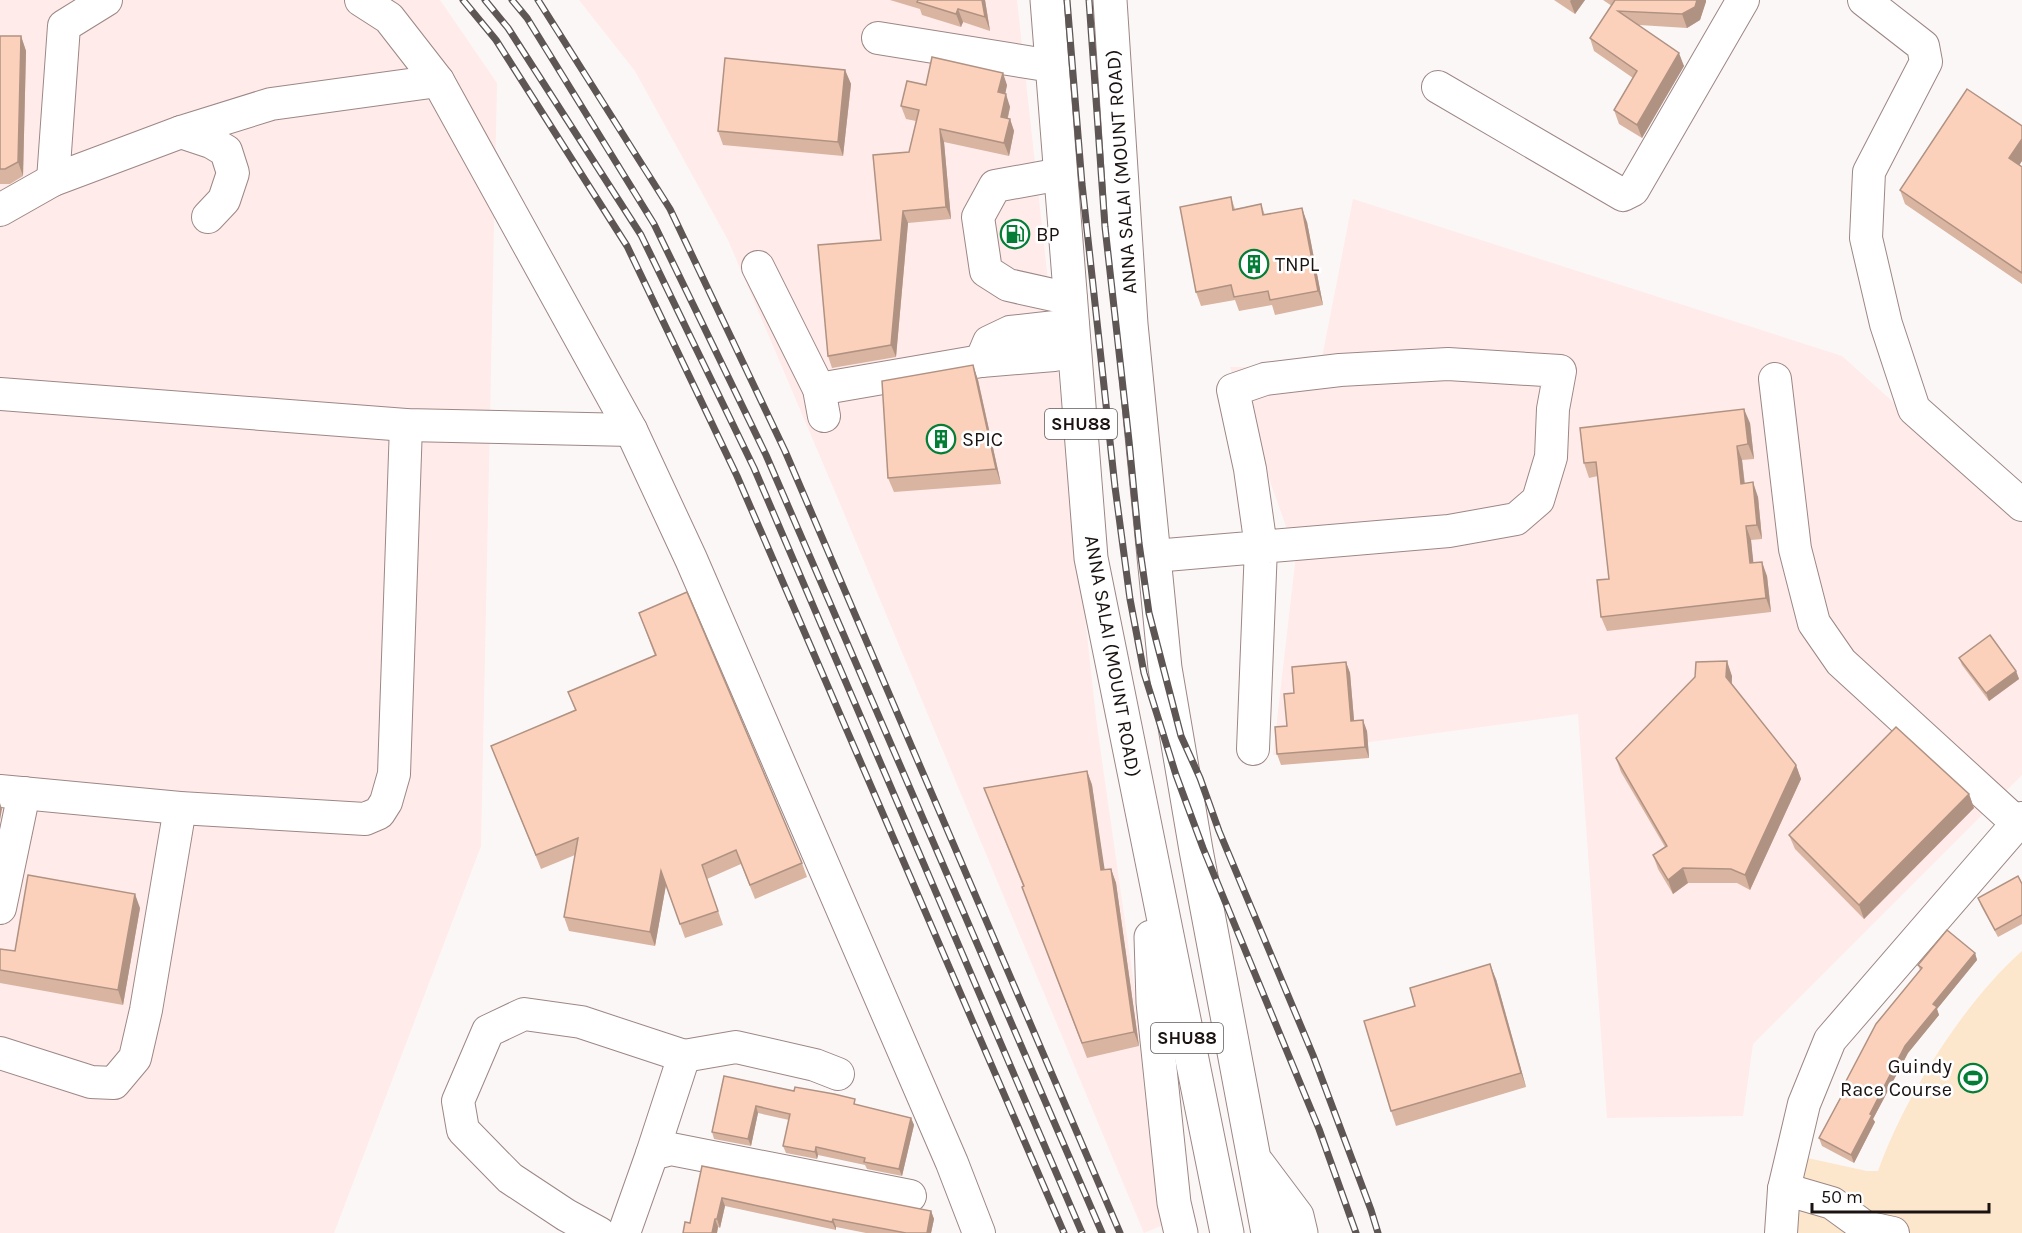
<svg xmlns="http://www.w3.org/2000/svg" width="2022" height="1233" font-family="Karla,sans-serif">
<style>
.built{fill:#ffebe9}
.green{fill:#fde7cc}
.lines{fill:none;stroke-linecap:round;stroke-linejoin:round}
.minor-casing{stroke:#9c8785;stroke-width:34}
.major-casing{stroke:#9c8785;stroke-width:35}
.minor{stroke:#fff;stroke-width:32}
.major{stroke:#fff;stroke-width:33}
.rail-casing{stroke:#5d5655;stroke-width:7}
.rail{stroke:#fff;stroke-width:4.5;stroke-dasharray:14;stroke-linecap:butt}
.wall{fill:#d9b4a1}
.shaded-wall{fill:#b09283}
.building{fill:#fcd1bb;stroke:#b09283;stroke-width:1.5}
.labels{text-anchor:middle;stroke-width:5;stroke-linejoin:round;paint-order:stroke}
.shield{fill:#fff;stroke:#5f5a59;stroke-width:1.5}
.shield-label{font-size:18px;font-weight:bold;fill:#1b1312}
.street-label{font-size:20px;fill:#1b1312;stroke:#fff}
.poi-label{font-size:20px;fill:#1b1312;stroke:#fff;text-anchor:start}
</style>
<rect width="100%" height="100%" fill="#fcf7f7"/>
<g class="built">
<polygon points="0,0 440,0 497,83 481,846 334,1233 0,1233"/>
<polygon points="579,0 1017,0 1097,726 1168,1223 1144,1233 836,494 728,240 635,71"/>
<polygon points="1353,199 1842,356 2022,518 2022,775 1753,1044 1743,1116 1607,1118 1578,714 1273,755 1296,555 1230,367 1320,368"/>
</g>
<path class="green" d="M2022 951V1233H1792L1803 1157 1867 1171H1878C1904 1098 1963 1003 2022 951Z"/>
<g class="lines">
<g class="minor-casing">
<g id="minor">
<polyline points="361,0 389,18 438,81 631,430 691,559 952,1163 979,1233"/>
<polyline points="1864,0 1923,46 1926,62 1869,172 1866,238 1886,324 1914,409 2022,505"/>
<polyline points="878,38 1052,66"/>
<polyline points="1438,87 1623,195 1633,190 1743,0"/>
<polyline points="181,132 211,142 226,151 233,173 224,200 208,217"/>
<polyline points="1061,174 995,186 978,217 986,271 1008,285 1071,299"/>
<polyline points="53,180 64,26 106,0"/>
<polyline points="0,210 53,180 181,132 271,104 438,81"/>
<polyline points="758,267 819,389 824,416"/>
<polyline points="981,361 989,342 1010,332 1073,325"/>
<polyline points="1775,379 1795,549 1814,623 1841,662 2017,823"/>
<polyline points="819,389 981,361 1054,355 1075,349"/>
<polyline points="0,394 406,425 631,430"/>
<polyline points="1154,556 1449,531 1516,519 1538,500 1551,457 1553,409 1560,371 1448,364 1340,370 1265,379 1233,390 1250,469 1261,547 1253,749"/>
<polyline points="0,791 180,808 365,819 379,813 386,802 394,774 406,425"/>
<polyline points="0,908 24,793"/>
<polyline points="0,1053 91,1082 114,1083 135,1058 146,1010 180,808"/>
<polyline points="684,1056 736,1047 815,1065 838,1074"/>
<polyline points="1784,1189 1832,1203 1865,1227 1893,1233"/>
<polyline points="599,1233 566,1215 510,1178 463,1130 458,1101 488,1031 524,1014 581,1022 684,1056 652,1154"/>
<polyline points="624,1233 652,1154 671,1149 910,1196"/>
<polyline points="1781,1233 1784,1189 1804,1104 1830,1040 2022,818"/>
</g>
</g>
<g class="major-casing">
<g id="major">
<polyline points="1047,0 1091,558 1227,1233"/>
<polyline points="1110,0 1131,324 1165,668 1196,850 1268,1233"/>
<polyline points="1151,937 1153,1002 1174,1203 1181,1233"/>
<polyline points="1258,1164 1297,1216 1301,1233"/>
</g>
</g>
<use href="#minor" class="minor"/>
<use href="#major" class="major"/>
<g class="rail-casing">
<g id="rail">
<polyline points="463,0 496,40 627,246 737,476 1064,1233"/>
<polyline points="485,0 508,28 641,235 754,468 1082,1233"/>
<polyline points="512,0 527,18 654,224 766,455 1102,1233"/>
<polyline points="538,0 670,209 785,451 1120,1233"/>
<polyline points="1067,0 1082,184 1115,487 1130,599 1144,673 1176,775 1203,848 1319,1129 1356,1233"/>
<polyline points="1089,0 1105,227 1129,441 1139,543 1149,613 1181,736 1200,778 1219,831 1313,1055 1371,1210 1378,1233"/>
</g>
</g>
<use href="#rail" class="rail"/>
</g>
<g class="wall">
<polygon points="890,0 985,0 990,31 963,22 961,27 922,15 920,9"/>
<polygon points="1554,0 1585,0 1575,14"/>
<polygon points="1603,0 1706,0 1700,20 1687,28 1639,25 1684,66 1642,138 1619,124 1614,110 1633,78 1594,51 1590,38 1612,6"/>
<polygon points="0,36 21,36 26,51 23,176 10,184 0,184"/>
<polygon points="845,70 851,84 843,156 723,145 718,131"/>
<polygon points="926,85 1007,85 1005,94 1010,107 1008,118 1010,119 1014,131 1009,156 944,142 951,219 908,223 896,357 832,368 828,356 881,240 909,152 916,121 906,119 901,106"/>
<polygon points="2022,126 2022,161 2019,165 2022,167 2022,284 1905,204 1900,190"/>
<polygon points="1231,197 1235,209 1261,204 1265,215 1307,222 1323,305 1275,315 1272,305 1239,311 1235,300 1201,306 1196,292"/>
<polygon points="973,365 978,380 1001,484 894,492 888,478"/>
<polygon points="1750,423 1754,459 1742,460 1745,484 1758,497 1762,539 1751,540 1753,563 1767,576 1771,612 1607,631 1601,617 1609,579 1598,476 1589,478 1584,463"/>
<polygon points="639,613 802,863 807,877 755,899 741,864 707,879 723,925 685,938 666,885 655,946 569,931 564,917 575,855 541,869 491,746 575,710 568,692 655,656"/>
<polygon points="1959,658 2016,671 2019,679 1989,701 1962,665"/>
<polygon points="1346,662 1350,673 1354,720 1367,731 1369,758 1281,765 1277,754 1287,726 1294,693"/>
<polygon points="1732,676 1732,684 1796,765 1801,779 1750,890 1737,883 1688,883 1673,894 1658,869 1653,855 1665,847 1621,772 1616,758"/>
<polygon points="1087,771 1092,785 1104,870 1111,869 1116,883 1139,1046 1087,1058 1022,887 1023,886 984,788"/>
<polygon points="1969,794 1974,808 1864,919 1795,849 1789,835"/>
<polygon points="2022,884 2022,924 1998,937 1981,906 1978,898"/>
<polygon points="140,908 123,1005 0,983 0,949 15,951"/>
<polygon points="1975,953 1977,960 1937,1009 1939,1015 1908,1053 1873,1119 1875,1122 1854,1163 1822,1146 1819,1138 1846,1087 1845,1083 1920,970 1918,965"/>
<polygon points="1496,979 1526,1087 1396,1126 1391,1111 1415,1006"/>
<polygon points="724,1076 857,1105 911,1118 914,1125 902,1176 867,1169 865,1165 818,1155 817,1159 786,1153 783,1146 789,1120 758,1113 751,1146 714,1139 712,1132"/>
<polygon points="702,1166 931,1211 934,1219 931,1233 866,1233 836,1227 836,1230 725,1206 720,1228 718,1227 717,1233 683,1233 690,1223"/>
</g>
<g class="shaded-wall">
<polygon points="982,0 985,0 990,31 985,17"/>
<polygon points="1571,0 1585,0 1575,14 1570,1"/>
<polygon points="1697,0 1706,0 1706,2 1700,20 1687,28 1682,14"/>
<polygon points="958,9 963,22 961,27 956,14"/>
<polygon points="21,36 26,51 23,176 18,162"/>
<polygon points="1679,53 1684,66 1642,138 1637,125"/>
<polygon points="845,70 851,84 843,156 838,142"/>
<polygon points="1003,73 1007,85 1003,105 998,92"/>
<polygon points="1006,94 1010,107 1005,129 1001,117"/>
<polygon points="1010,119 1014,131 1009,156 1004,143"/>
<polygon points="940,129 944,142 951,219 946,207"/>
<polygon points="2022,139 2022,161 2014,173 2009,158"/>
<polygon points="1302,208 1307,222 1323,305 1318,291"/>
<polygon points="903,211 908,223 896,357 891,345"/>
<polygon points="973,365 978,380 1001,484 996,469"/>
<polygon points="1744,409 1750,423 1754,459 1748,444"/>
<polygon points="1737,446 1742,460 1746,498 1741,484"/>
<polygon points="1753,482 1758,497 1762,539 1757,525"/>
<polygon points="1746,526 1751,540 1755,577 1750,563"/>
<polygon points="1762,562 1767,576 1771,612 1766,598"/>
<polygon points="1727,661 1732,676 1731,691 1726,677"/>
<polygon points="1346,662 1350,673 1355,732 1351,721"/>
<polygon points="2016,671 2019,679 1989,701 1986,693"/>
<polygon points="1363,720 1367,731 1369,758 1365,747"/>
<polygon points="1796,765 1801,779 1750,890 1745,875"/>
<polygon points="1087,771 1092,785 1107,885 1101,870"/>
<polygon points="1969,794 1974,808 1864,919 1859,905"/>
<polygon points="0,803 2,809 0,820"/>
<polygon points="1683,868 1688,883 1673,894 1668,880"/>
<polygon points="1111,869 1116,883 1139,1046 1134,1032"/>
<polygon points="661,871 666,885 655,946 650,932"/>
<polygon points="135,894 140,908 123,1005 118,990"/>
<polygon points="1975,953 1977,960 1937,1009 1939,1015 1908,1053 1873,1119 1875,1122 1854,1163 1851,1155 1870,1114 1905,1046 1933,1004"/>
<polygon points="1490,964 1496,979 1526,1087 1521,1073"/>
<polygon points="756,1106 758,1113 751,1146 748,1139"/>
<polygon points="911,1118 914,1125 902,1176 899,1169"/>
<polygon points="816,1147 818,1155 817,1159 815,1152"/>
<polygon points="722,1198 725,1206 720,1228 717,1219"/>
<polygon points="931,1211 934,1219 931,1233 927,1233"/>
<polygon points="715,1219 718,1227 717,1233 712,1233"/>
<polygon points="833,1219 836,1227 836,1230 832,1222"/>
</g>
<g class="building">
<polygon points="918,0 982,0 985,17 958,9 956,14 917,2"/>
<polygon points="1615,0 1697,0 1695,7 1682,14 1618,11 1679,53 1637,125 1614,110 1637,71 1590,38"/>
<polygon points="0,36 21,36 18,162 5,169 0,169"/>
<polygon points="932,57 1003,73 998,92 1006,94 1001,117 1010,119 1004,143 940,129 946,207 903,211 891,345 828,356 818,245 881,240 873,155 909,152 919,110 901,106 907,81 926,85"/>
<polygon points="725,58 845,70 838,142 718,131"/>
<polygon points="1967,89 2022,126 2022,139 2009,158 2022,167 2022,273 1900,190"/>
<polygon points="1231,197 1233,210 1261,204 1263,215 1302,208 1318,291 1270,300 1268,291 1234,297 1231,285 1196,292 1180,207"/>
<polygon points="973,365 996,469 888,478 882,381"/>
<polygon points="1744,409 1748,444 1737,446 1741,484 1753,482 1757,525 1746,526 1750,563 1762,562 1766,598 1601,617 1597,580 1609,579 1596,462 1584,463 1580,428"/>
<polygon points="687,592 802,863 750,885 736,850 702,865 718,911 680,924 661,871 650,932 564,917 578,838 536,855 491,746 576,710 568,692 656,655 639,613"/>
<polygon points="1990,635 2016,671 1986,693 1959,658"/>
<polygon points="1727,661 1726,677 1796,765 1745,875 1731,869 1683,868 1668,880 1653,855 1667,846 1616,758 1695,677 1696,662"/>
<polygon points="1346,662 1351,721 1363,720 1365,747 1277,754 1275,727 1287,726 1284,694 1294,693 1292,667"/>
<polygon points="1896,727 1969,794 1859,905 1789,835"/>
<polygon points="1087,771 1101,870 1111,869 1134,1032 1082,1043 1022,887 1024,886 984,788"/>
<polygon points="28,875 135,894 118,990 0,970 0,949 15,951"/>
<polygon points="2018,876 2022,884 2022,915 1995,930 1978,898"/>
<polygon points="1947,930 1975,953 1933,1004 1937,1007 1905,1046 1870,1114 1872,1115 1851,1155 1819,1138 1848,1084 1845,1083 1876,1024 1922,968 1918,965"/>
<polygon points="1490,964 1521,1073 1391,1111 1364,1021 1415,1006 1410,988"/>
<polygon points="724,1076 794,1091 795,1087 834,1094 855,1099 854,1104 911,1118 899,1169 864,1162 865,1158 816,1147 815,1152 783,1146 790,1114 756,1106 748,1139 712,1132"/>
<polygon points="702,1166 931,1211 927,1233 906,1233 833,1219 832,1222 722,1198 717,1219 715,1219 712,1233 683,1233 685,1222 690,1223"/>
</g>
<defs>
<g id="fuel-ring" transform="scale(1.5)"><circle r="9.5" fill="#fff" stroke="#047e36" stroke-width="1.5"/><path d="M-5.5-6h7V0h2V4h1.3V-2.5L3-4.5l.8-.8L6-3V5H2.5V1h-1V6h-7ZM-4.2-4.7v3.2H.2V-4.7Z" fill="#047e36"/></g>
<g id="building-ring" transform="scale(1.5)"><circle r="9.5" fill="#fff" stroke="#047e36" stroke-width="1.5"/><path d="M-4-6H4V6H1V3H-1V6H-4ZM-2.5-4.3h1.7v1.8h-1.7ZM.8-4.3h1.7v1.8H.8ZM-2.5-1h1.7V.8h-1.7ZM.8-1h1.7V.8H.8Z" fill="#047e36"/></g>
<g id="stadium-ring" transform="scale(1.5)"><circle r="9.5" fill="#fff" stroke="#047e36" stroke-width="1.5"/><path d="M0-5a6.5 5 0 1 0 0 10a6.5 5 0 1 0 0-10ZM-3.5-1.8h7v3.6h-7Z" fill="#047e36"/></g>
</defs>
<g fill-rule="evenodd">
<use href="#fuel-ring" x="1015" y="234"/>
<use href="#building-ring" x="1254" y="264"/>
<use href="#building-ring" x="941" y="439"/>
<use href="#stadium-ring" x="1973" y="1078"/>
</g>
<g class="labels">
<g class="shield">
<rect x="1045" y="409" width="72" height="30" rx="4.5"/>
<rect x="1151" y="1023" width="72" height="30" rx="4.5"/>
</g>
<g class="shield-label">
<text x="1081" y="430">SHU88</text>
<text x="1187" y="1044">SHU88</text>
</g>
<g class="street-label">
<text transform="translate(1121 172) rotate(-94)" y="7">ANNA SALAI (MOUNT ROAD)</text>
<text transform="translate(1113 656) rotate(80)" y="7">ANNA SALAI (MOUNT ROAD)</text>
</g>
<g class="poi-label">
<text x="1036" y="241">BP</text>
<text x="1275" y="271">TNPL</text>
<text x="962" y="446">SPIC</text>
<text x="1952" y="1073" text-anchor="end">Guindy<tspan x="1952" dy="23">Race Course</tspan></text>
</g>
</g>
<path d="M1812 1203v9h177v-9" fill="none" stroke="#1b1312" stroke-width="3"/>
<text x="1821" y="1203" font-size="18" fill="#1b1312" stroke="#ffffff" stroke-width="4.5" paint-order="stroke">50 m</text>
</svg>
